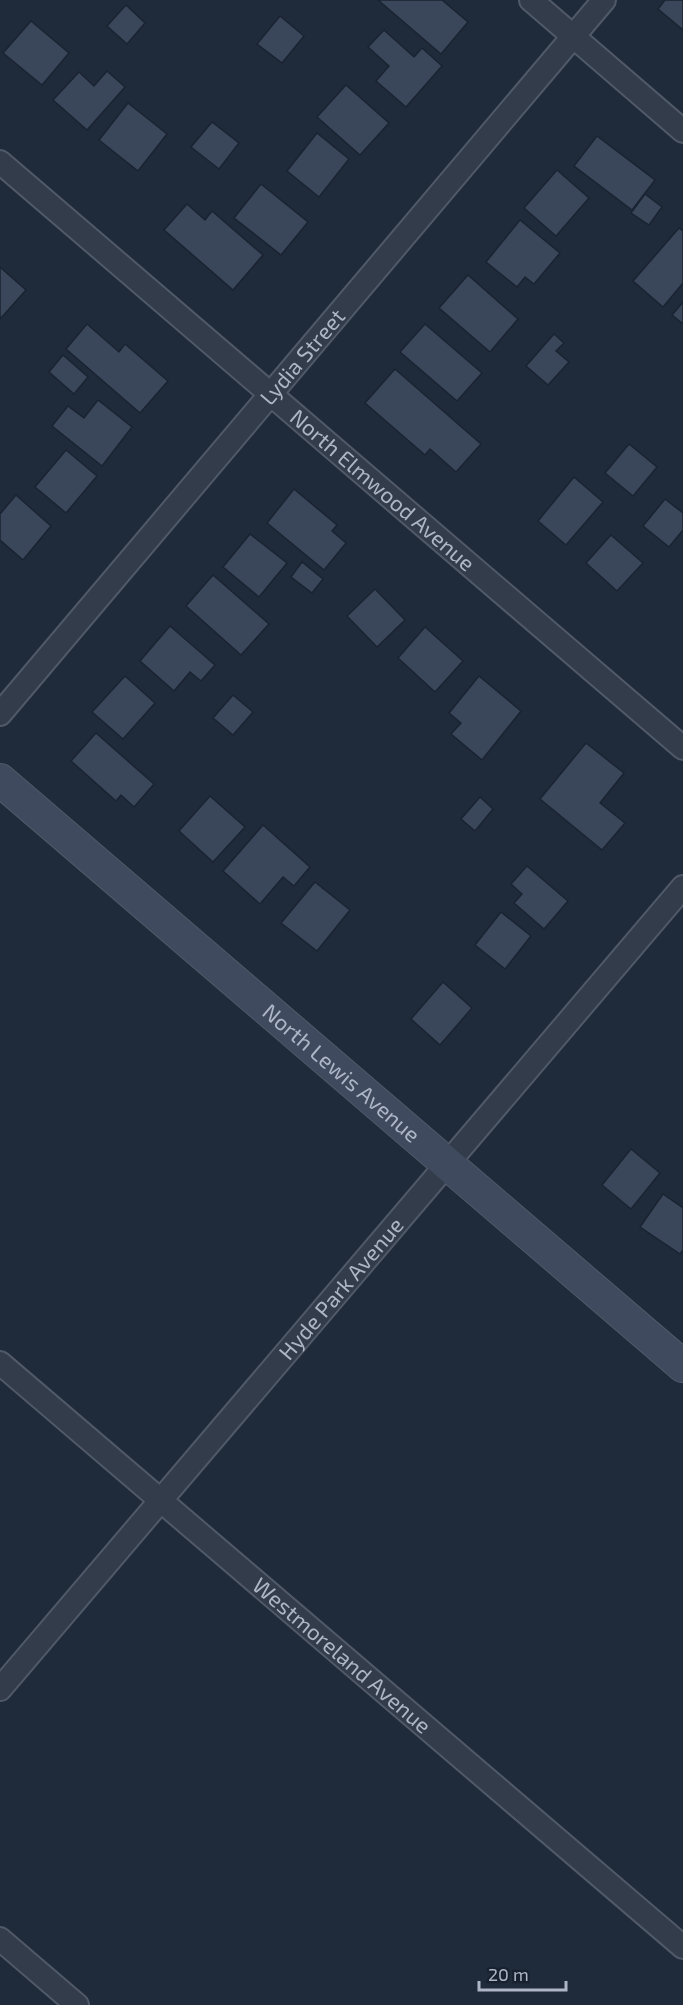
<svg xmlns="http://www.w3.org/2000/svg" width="683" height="2005" font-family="'Exo 2',sans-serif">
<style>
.building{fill:#3a475b;stroke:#1a2331;stroke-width:1.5}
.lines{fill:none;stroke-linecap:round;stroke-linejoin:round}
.street-casing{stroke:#505968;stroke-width:26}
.secondary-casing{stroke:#505968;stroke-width:34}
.street{stroke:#323c4a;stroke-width:22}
.secondary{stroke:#404a5e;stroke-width:32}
.labels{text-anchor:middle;stroke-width:4.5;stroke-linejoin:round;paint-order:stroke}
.street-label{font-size:22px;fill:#adb6c7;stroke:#18212f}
</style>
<rect width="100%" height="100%" fill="#1f2a3a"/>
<g class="building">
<polygon points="378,0 442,0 468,22 441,54"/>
<polygon points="665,0 683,0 683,30 658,9"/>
<polygon points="126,5 145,23 127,44 107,26"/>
<polygon points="280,16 304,36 282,63 257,44"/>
<polygon points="31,21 69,53 42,85 3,53"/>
<polygon points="384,30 414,57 422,48 442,66 406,107 376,81 389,66 368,47"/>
<polygon points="107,71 125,87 87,130 53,100 79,72 94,86"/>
<polygon points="346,85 389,123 360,155 317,117"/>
<polygon points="128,103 167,134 138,171 99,140"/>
<polygon points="212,122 239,143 219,169 191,147"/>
<polygon points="317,133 349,159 319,197 287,171"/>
<polygon points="597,136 655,180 632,210 574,166"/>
<polygon points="557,170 589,198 556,236 524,208"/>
<polygon points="261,184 308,222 281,255 234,218"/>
<polygon points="645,194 662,207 649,225 631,213"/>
<polygon points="187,204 205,220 212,211 263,255 233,290 164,230"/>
<polygon points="520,220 560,253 534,284 525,277 517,287 486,262"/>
<polygon points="679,228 683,231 683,283 663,307 633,281"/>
<polygon points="0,267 26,290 0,319"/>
<polygon points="468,275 518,319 490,352 439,308"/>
<polygon points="683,302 683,324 672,315"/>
<polygon points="87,324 119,352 125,344 168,381 140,413 66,349"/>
<polygon points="425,324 482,373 457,401 400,352"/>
<polygon points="554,334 564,343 556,351 569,362 548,385 526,366"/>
<polygon points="63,355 88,377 74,394 49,372"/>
<polygon points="395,369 481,444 456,472 430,449 425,455 365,403"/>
<polygon points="98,400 132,427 102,466 52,426 68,406 84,418"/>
<polygon points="629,444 657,467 633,496 605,473"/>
<polygon points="66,450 97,476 66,513 35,487"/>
<polygon points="574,477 603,502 566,545 538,521"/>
<polygon points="294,489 337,525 332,531 346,543 324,570 267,523"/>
<polygon points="16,495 51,526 23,560 0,540 0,514"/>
<polygon points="665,499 683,513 683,530 669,547 643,526"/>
<polygon points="250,534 287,563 259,597 223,567"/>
<polygon points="611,535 643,563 617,591 586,563"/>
<polygon points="302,562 323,579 312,593 291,577"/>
<polygon points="213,575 269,624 241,655 186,606"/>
<polygon points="375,589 405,620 377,647 347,616"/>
<polygon points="170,626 215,665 201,681 190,672 174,691 140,661"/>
<polygon points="425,627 463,661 435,692 398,658"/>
<polygon points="125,676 155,703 123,739 92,712"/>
<polygon points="479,676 521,711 482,760 451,734 461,723 449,713"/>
<polygon points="233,695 253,712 233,735 213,718"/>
<polygon points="96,733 154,784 134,807 121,795 116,801 71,761"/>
<polygon points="586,743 624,773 600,803 625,823 602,850 540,799"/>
<polygon points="210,796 245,827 213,862 179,831"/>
<polygon points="480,797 493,809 475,831 461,819"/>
<polygon points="263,825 310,867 294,886 283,877 260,904 223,871"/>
<polygon points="527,866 568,901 544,929 514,903 522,894 511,884"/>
<polygon points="315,882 350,910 317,951 281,923"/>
<polygon points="501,912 531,936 505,969 475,945"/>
<polygon points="443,982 472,1008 440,1045 411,1019"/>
<polygon points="631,1149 660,1173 631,1209 602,1185"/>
<polygon points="663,1194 683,1208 683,1250 680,1254 640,1227"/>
</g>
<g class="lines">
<g class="street-casing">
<g id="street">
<polyline points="531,0 683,131"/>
<path id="s1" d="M0 162 683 748"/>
<path id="s2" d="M0 714 604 0"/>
<path id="s3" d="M0 1363 683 1947"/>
<path id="s4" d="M0 1689 683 887"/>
<polyline points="0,1939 77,2005"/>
</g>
</g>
<g class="secondary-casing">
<g id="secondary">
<path id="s5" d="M0 780 683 1366"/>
</g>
</g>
<use href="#street" class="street"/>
<use href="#secondary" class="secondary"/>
</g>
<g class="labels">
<g class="street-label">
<text dy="8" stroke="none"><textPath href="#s2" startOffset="468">Lydia Street</textPath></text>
<text dy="8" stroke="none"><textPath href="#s1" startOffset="504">North Elmwood Avenue</textPath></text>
<text dy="8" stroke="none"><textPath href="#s5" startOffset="450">North Lewis Avenue</textPath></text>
<text dy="8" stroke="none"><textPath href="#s4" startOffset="526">Hyde Park Avenue</textPath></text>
<text dy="8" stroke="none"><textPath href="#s3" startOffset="450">Westmoreland Avenue</textPath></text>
</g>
</g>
<path d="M479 1981v9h87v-9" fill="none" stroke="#adb6c7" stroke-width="3"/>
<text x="488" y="1981" font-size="18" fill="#adb6c7" stroke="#18212f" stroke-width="4.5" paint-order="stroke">20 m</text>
</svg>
